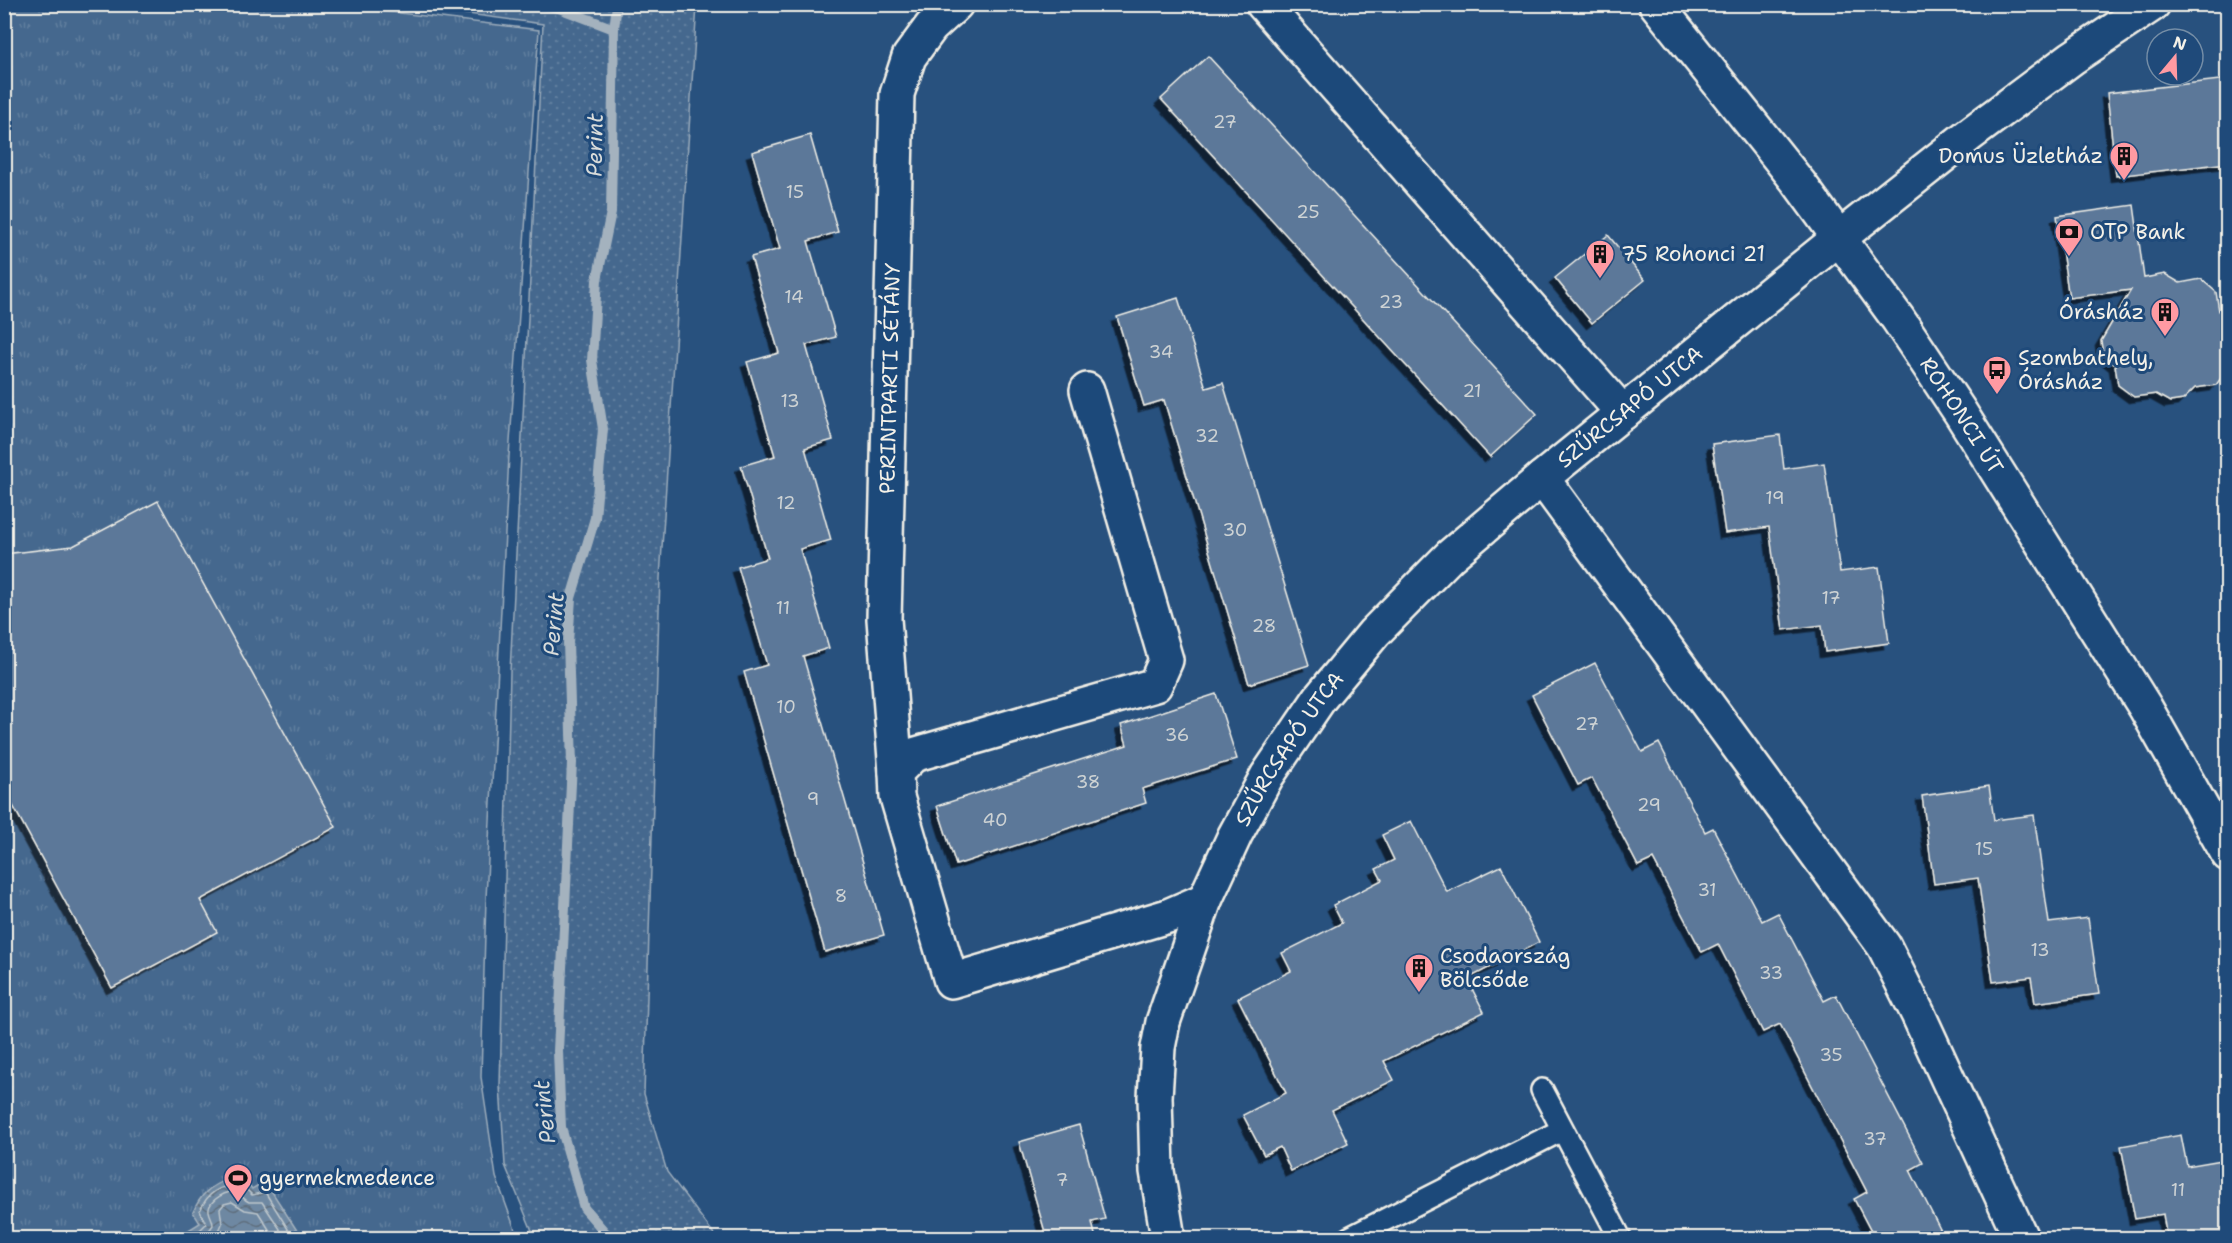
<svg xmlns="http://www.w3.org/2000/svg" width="2232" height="1243" font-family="'Shantell Sans',sans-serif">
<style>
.grass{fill:url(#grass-dots);stroke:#9cacbb;stroke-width:1.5}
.park{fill:url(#park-tufts);stroke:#9cacbb;stroke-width:1.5}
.water{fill:url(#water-waves);stroke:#a4b2be;stroke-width:1.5}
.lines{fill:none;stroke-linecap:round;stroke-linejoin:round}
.shore{stroke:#bec7cc;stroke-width:1.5}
.stream{stroke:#a4b2be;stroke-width:10}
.building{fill:#5b7899;stroke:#f4f1e8;stroke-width:1.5;filter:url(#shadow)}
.lane-casing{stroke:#f4f1e8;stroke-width:26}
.street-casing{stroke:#f4f1e8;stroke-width:38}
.secondary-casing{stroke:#f4f1e8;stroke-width:38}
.lane{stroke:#1f4a7a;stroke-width:21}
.street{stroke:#1f4a7a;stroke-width:33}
.secondary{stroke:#1f4a7a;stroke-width:33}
.labels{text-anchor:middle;stroke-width:6;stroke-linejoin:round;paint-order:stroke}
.number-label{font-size:18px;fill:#ced3d4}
.poi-label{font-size:21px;fill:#f4f1e8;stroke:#1f4a7a;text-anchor:start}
.street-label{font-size:21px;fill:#f4f1e8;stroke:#1f4a7a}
.water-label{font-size:22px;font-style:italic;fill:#d9dcda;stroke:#1f4a7a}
</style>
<defs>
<pattern id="grass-dots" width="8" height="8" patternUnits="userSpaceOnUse" patternTransform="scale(1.5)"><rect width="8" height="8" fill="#45688e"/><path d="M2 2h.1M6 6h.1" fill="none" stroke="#607e9e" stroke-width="1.8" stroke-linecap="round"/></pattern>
<pattern id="park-tufts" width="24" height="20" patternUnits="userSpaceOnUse" patternTransform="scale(1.5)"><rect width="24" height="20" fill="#45688e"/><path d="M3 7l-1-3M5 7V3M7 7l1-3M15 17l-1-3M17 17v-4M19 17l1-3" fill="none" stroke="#607e9e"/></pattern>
<pattern id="water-waves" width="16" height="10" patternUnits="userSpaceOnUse" patternTransform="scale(1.5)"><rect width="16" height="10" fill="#6e88a2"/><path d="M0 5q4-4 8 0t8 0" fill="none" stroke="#5f6e7d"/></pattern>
<filter id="shadow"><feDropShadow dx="-5.5" dy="5.5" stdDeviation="0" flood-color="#0009"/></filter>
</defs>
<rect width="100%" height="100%" fill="#28517e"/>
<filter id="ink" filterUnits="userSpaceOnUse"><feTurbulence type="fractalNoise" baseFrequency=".0167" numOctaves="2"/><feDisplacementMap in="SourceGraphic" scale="12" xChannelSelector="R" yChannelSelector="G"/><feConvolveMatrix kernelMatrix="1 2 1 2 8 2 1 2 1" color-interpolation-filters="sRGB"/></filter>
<g filter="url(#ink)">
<polygon class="grass" points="400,5 697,5 660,578 644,1094 667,1172 717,1238 535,1238 505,1165 500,1086 510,672 543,24"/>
<polygon class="park" points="326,4 539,30 509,456 486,898 481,1077 496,1177 518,1238 5,1238 5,5"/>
<path class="water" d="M228 1179H245L252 1189 265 1181 298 1232 288 1238H192L187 1231 200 1223 193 1212C201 1194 210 1186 228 1179Z"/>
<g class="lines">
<g class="shore">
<path d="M197 1238V1233L206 1224 200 1211C207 1192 222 1184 242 1185L252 1195 265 1192 288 1229 286 1238"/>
<path d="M204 1238 213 1225C213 1219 210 1217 209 1211 207 1201 229 1188 238 1193 242 1196 244 1200 249 1202H262L280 1229 279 1238"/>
<polyline points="216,1238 222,1224 220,1209 224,1204 232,1202 245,1210 258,1212 270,1231 270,1238"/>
</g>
<g class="stream">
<polyline points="538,4 559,8 614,29"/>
<polyline points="610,1238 584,1208 561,1127 558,1051 572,763 568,643 571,598 595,518 603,429 592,360 597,280 611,212 614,29 617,4"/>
</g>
</g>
<g class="building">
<polygon points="1208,56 1537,414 1490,457 1161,99"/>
<polygon points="2228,79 2228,163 2116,176 2107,93"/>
<polygon points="810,135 838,232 808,241 836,337 806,345 833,440 805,448 831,540 800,549 829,648 803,656 884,935 825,952 744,672 767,665 738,567 768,558 741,466 775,456 747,362 779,353 751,257 780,249 752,152"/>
<polygon points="2134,205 2144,278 2165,274 2180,283 2201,279 2216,292 2219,311 2227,319 2227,370 2216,385 2195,388 2183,400 2170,402 2156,394 2134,397 2118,385 2115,365 2103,355 2101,341 2131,290 2069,298 2057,216"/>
<polygon points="1608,235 1645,280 1592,323 1555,278"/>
<polygon points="1178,298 1206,388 1223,383 1309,665 1249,684 1164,400 1144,406 1117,317"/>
<polygon points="1780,435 1784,469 1824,463 1840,572 1879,567 1889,643 1825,652 1822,625 1783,630 1769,527 1725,533 1712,444"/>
<polygon points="158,501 336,827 200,900 217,932 112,988 4,789 4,554 73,546"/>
<polygon points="1595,663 1642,752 1659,743 1705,832 1713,828 1762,921 1778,913 1824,1001 1836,995 1923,1163 1910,1170 1945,1239 1875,1239 1854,1199 1867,1192 1780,1024 1763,1032 1718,944 1702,952 1653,859 1638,866 1592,778 1578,785 1532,695"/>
<polygon points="1216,694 1237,759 1142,789 1146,803 956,865 937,806 1127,745 1121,725"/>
<polygon points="1989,786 1994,820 2034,815 2049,923 2088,918 2099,994 2035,1003 2031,977 1993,982 1978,878 1934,884 1922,796"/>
<polygon points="1411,821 1447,892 1501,866 1539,942 1467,979 1484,1012 1384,1061 1394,1080 1332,1110 1348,1143 1291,1171 1280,1147 1264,1155 1243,1115 1286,1093 1238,998 1291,971 1282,953 1342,923 1333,905 1382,880 1376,869 1394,860 1382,835"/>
<polygon points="1079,1125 1105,1219 1092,1222 1096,1239 1047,1239 1019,1142"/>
<polygon points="2181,1135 2187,1166 2228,1159 2228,1239 2167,1239 2163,1214 2135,1219 2121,1146"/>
</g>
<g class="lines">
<g class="lane-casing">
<g id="lane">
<polyline points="1542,1090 1620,1238"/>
<polyline points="1349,1238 1562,1130"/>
</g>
</g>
<g class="street-casing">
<g id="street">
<polyline points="1263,4 1623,413"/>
<polyline points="1087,390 1166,660 1155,685 913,755 896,772 897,797 951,981 1168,916 1205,900"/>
<polyline points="1542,478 1884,946 1918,1014 2021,1238"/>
<path id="s1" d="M896 772 884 619 897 94 909 57 931 27 956 4"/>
<path id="s2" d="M1168 1238 1157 1171 1155 1097 1158 1048 1163 1022 1205 900 1235 835 1267 776 1320 698 1374 633 1450 556 1542 478 1839 238"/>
</g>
</g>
<g class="secondary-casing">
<g id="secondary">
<path id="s3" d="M1656 4 1799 183 1898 319 1960 412 2145 707 2228 854"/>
<polyline points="1839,238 1969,135 2072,58 2153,4"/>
</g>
</g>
<use href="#lane" class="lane"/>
<use href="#street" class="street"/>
<use href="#secondary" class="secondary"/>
</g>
</g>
<defs>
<g id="building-pin" transform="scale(1.5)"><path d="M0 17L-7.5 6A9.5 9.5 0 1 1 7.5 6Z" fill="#ff9aa2" stroke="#1f4a7a"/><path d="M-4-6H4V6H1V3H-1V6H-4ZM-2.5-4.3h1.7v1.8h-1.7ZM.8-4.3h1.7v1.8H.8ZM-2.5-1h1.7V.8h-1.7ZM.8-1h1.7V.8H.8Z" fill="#111"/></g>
<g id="bank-pin" transform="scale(1.5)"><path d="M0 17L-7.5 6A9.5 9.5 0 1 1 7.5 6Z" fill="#ff9aa2" stroke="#1f4a7a"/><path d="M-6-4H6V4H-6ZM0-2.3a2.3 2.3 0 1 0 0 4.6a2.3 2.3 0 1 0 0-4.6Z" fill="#111"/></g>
<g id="bus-pin" transform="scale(1.5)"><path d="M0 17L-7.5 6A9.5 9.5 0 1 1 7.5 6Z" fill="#ff9aa2" stroke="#1f4a7a"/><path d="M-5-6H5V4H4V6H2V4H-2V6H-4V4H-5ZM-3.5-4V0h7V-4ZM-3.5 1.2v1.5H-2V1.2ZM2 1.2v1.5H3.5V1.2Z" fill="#111"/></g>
<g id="stadium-pin" transform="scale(1.5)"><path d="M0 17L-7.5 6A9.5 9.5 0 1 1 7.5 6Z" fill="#ff9aa2" stroke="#1f4a7a"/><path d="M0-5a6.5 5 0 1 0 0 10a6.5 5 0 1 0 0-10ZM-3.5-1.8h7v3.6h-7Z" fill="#111"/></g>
</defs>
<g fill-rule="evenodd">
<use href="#building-pin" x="2124" y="156"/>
<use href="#bank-pin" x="2069" y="232"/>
<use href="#building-pin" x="1600" y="254"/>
<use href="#building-pin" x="2165" y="312"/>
<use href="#bus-pin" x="1997" y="370"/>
<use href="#building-pin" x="1419" y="968"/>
<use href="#stadium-pin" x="238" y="1178"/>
</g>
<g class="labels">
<g class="number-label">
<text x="1225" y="128">27</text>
<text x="795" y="198">15</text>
<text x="1308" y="218">25</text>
<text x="794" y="303">14</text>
<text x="1391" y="308">23</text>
<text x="1161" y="358">34</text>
<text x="1472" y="397">21</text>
<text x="790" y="407">13</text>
<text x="1207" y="442">32</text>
<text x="1775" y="504">19</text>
<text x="786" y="509">12</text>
<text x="1235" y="536">30</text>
<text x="1831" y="604">17</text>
<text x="783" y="614">11</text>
<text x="1264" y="632">28</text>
<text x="786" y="713">10</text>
<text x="1587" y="730">27</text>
<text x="1177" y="741">36</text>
<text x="1088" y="788">38</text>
<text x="813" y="805">9</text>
<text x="1649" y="811">29</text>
<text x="995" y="826">40</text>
<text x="1984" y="855">15</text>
<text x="1707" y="896">31</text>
<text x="841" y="902">8</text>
<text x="2040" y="956">13</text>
<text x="1771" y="979">33</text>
<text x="1831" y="1061">35</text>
<text x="1875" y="1145">37</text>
<text x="1062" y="1186">7</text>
<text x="2178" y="1196">11</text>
</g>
<g class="poi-label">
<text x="2103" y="163" text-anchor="end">Domus Üzletház</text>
<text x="2090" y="239">OTP Bank</text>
<text x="1621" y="261">75 Rohonci 21</text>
<text x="2144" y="319" text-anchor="end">Órásház</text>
<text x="2018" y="365">Szombathely,<tspan x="2018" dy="24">Órásház</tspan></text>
<text x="1440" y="963">Csodaország<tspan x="1440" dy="24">Bölcsőde</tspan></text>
<text x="259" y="1185">gyermekmedence</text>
</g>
<g class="street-label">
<text dy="7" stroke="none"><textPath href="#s1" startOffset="394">PERINTPARTI SÉTÁNY</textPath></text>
<text dy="7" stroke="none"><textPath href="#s2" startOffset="1006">SZŰRCSAPÓ UTCA</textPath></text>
<text dy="7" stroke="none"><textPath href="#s3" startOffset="513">ROHONCI ÚT</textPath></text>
<text dy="7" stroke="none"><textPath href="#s2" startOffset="520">SZŰRCSAPÓ UTCA</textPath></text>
</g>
<g class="water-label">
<text transform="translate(594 145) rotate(-89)" y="8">Perint</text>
<text transform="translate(553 624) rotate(-85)" y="8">Perint</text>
<text transform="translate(544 1112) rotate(-96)" y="8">Perint</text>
</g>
</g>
<rect width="2232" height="1243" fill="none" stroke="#1f4a7a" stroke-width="24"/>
<rect x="12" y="12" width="2208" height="1219" fill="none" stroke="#f4f1e8" stroke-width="2" filter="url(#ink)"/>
<g transform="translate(2175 57) rotate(19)"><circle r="28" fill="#1f4a7a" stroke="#748da6" stroke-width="1.5"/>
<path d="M0-4.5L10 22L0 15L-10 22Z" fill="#ff9aa2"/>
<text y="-9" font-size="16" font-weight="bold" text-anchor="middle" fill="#f4f1e8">N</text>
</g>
</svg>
